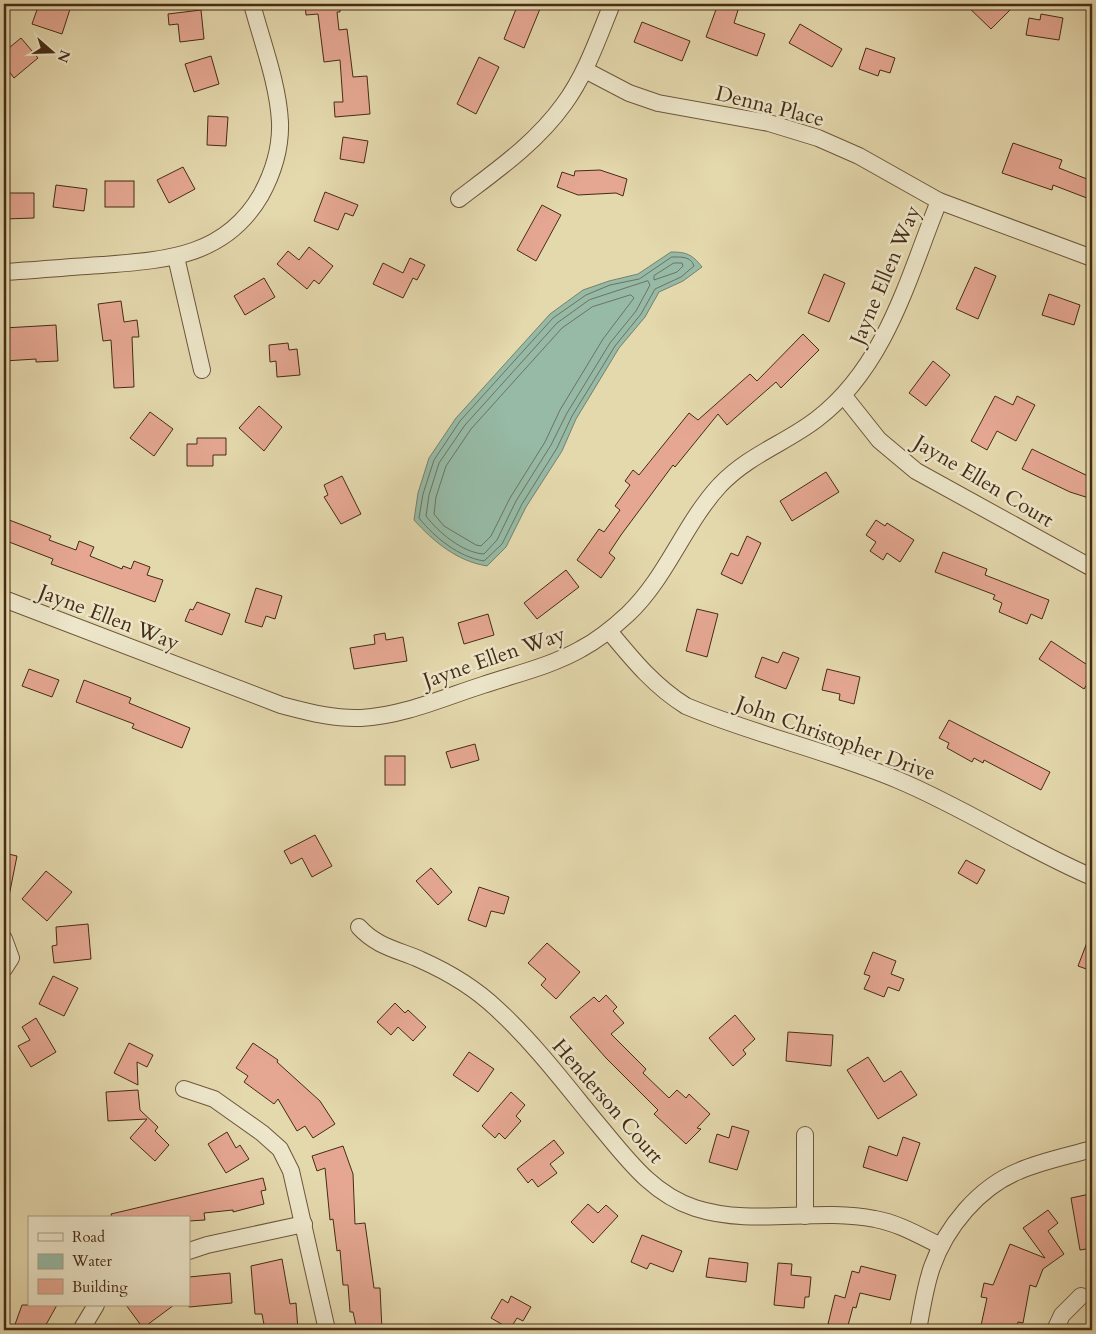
<svg xmlns="http://www.w3.org/2000/svg" width="1096" height="1334" font-family="Cardo,serif">
<style>
.water{fill:#96baa6;stroke:#76816c}
.lines{fill:none;stroke-linecap:round;stroke-linejoin:round}
.shore{stroke:#6e735e;stroke-width:1}
.building{fill:#e5a792;stroke:#452c15}
.street-casing{stroke:#6d573b;stroke-width:18}
.street{stroke:#ede6ca;stroke-width:16}
.labels{text-anchor:middle;stroke-width:5;stroke-linejoin:round;paint-order:stroke}
.street-label{font-size:21px;fill:#452c15;stroke:#ede6ca}
</style>
<rect width="100%" height="100%" fill="#e4d8ad"/>
<filter id="stains"><feTurbulence type="fractalNoise" baseFrequency=".004" numOctaves="4"/><feColorMatrix values="0 0 0 0 .2 0 0 0 0 .09 0 0 0 0 .02 0 0 0 .5 -.17"/></filter>
<radialGradient id="worn" r=".72"><stop offset=".6" stop-color="#630" stop-opacity="0"/><stop offset="1" stop-color="#630" stop-opacity=".3"/></radialGradient>
<path class="water" d="M671 252C686 252 692 254 702 267L683 281 659 292 645 317 619 348 576 419 562 451 526 507 506 547 487 566C457 561 434 542 414 520L418 493 429 458 456 418 550 314 583 290 609 281 638 274Z"/>
<g class="lines">
<g class="shore">
<path d="M672 257C681 257 691 256 694 266L681 277 655 289 641 314 615 346 572 416 557 448 522 504 502 544 484 561C459 557 435 538 419 518L423 494 434 460 460 421 553 318 586 295 610 285 639 279Z"/>
<polygon points="674,263 682,263 683,266 677,272 654,280 654,276"/>
<path d="M648 281 650 285 636 311 610 343 567 413 551 445 516 501 497 540 484 554C463 553 438 532 426 516L429 495 439 463 465 425 557 323 589 300Z"/>
<polygon points="631,295 634,298 603,339 560,410 545,442 510,498 491,536 481,546 476,545 444,526 434,514 436,497 446,466 471,429 562,328 592,307"/>
</g>
</g>
<g class="building">
<polygon points="39,4 64,4 71,6 62,34 32,24"/>
<polygon points="305,4 340,4 340,12 337,12 339,30 347,29 353,77 367,76 370,114 335,117 334,102 343,102 340,60 324,62 318,14 306,15"/>
<polygon points="518,4 542,4 524,48 504,39"/>
<polygon points="718,4 738,10 734,23 765,34 757,56 706,37"/>
<polygon points="965,4 1016,4 991,29"/>
<polygon points="201,10 204,39 180,42 178,24 169,25 168,14"/>
<polygon points="1041,14 1063,18 1059,40 1026,35 1029,18 1040,20"/>
<polygon points="642,22 690,41 682,61 634,42"/>
<polygon points="800,24 842,49 832,67 789,43"/>
<polygon points="21,38 38,58 14,78 4,65 4,52"/>
<polygon points="866,48 895,58 890,73 880,70 878,76 859,69"/>
<polygon points="211,56 219,84 194,92 185,64"/>
<polygon points="479,57 499,67 476,114 457,104"/>
<polygon points="208,116 228,117 226,146 207,145"/>
<polygon points="343,137 368,141 364,163 340,159"/>
<polygon points="1013,143 1062,160 1059,168 1092,181 1092,200 1053,185 1052,190 1002,173"/>
<polygon points="183,167 195,189 169,203 157,180"/>
<polygon points="600,170 627,179 623,196 616,193 578,195 557,187 562,172 574,176 575,171"/>
<rect x="105" y="181" width="29" height="26"/>
<polygon points="56,185 87,189 84,211 53,207"/>
<polygon points="325,192 358,205 353,216 345,213 338,230 314,221"/>
<polygon points="4,193 34,193 34,218 4,219"/>
<polygon points="542,205 561,215 536,261 517,250"/>
<polygon points="309,247 333,266 319,284 314,280 307,289 277,264 288,251 299,260"/>
<polygon points="410,258 425,265 417,280 413,278 403,298 373,284 383,263 403,273"/>
<polygon points="975,267 996,276 978,319 956,309"/>
<polygon points="824,274 845,283 829,322 808,313"/>
<polygon points="264,278 275,297 245,315 234,296"/>
<polygon points="1049,294 1080,305 1074,325 1042,315"/>
<polygon points="121,301 124,322 137,320 139,337 132,337 134,387 114,388 111,340 103,341 98,304"/>
<polygon points="56,325 58,361 36,362 36,359 4,361 4,328"/>
<polygon points="803,334 819,350 781,388 776,382 727,425 718,414 675,467 673,465 621,535 609,553 615,558 601,578 577,560 599,529 604,532 620,510 615,506 630,485 625,481 633,470 639,475 689,413 698,420 750,374 757,381"/>
<polygon points="288,343 289,350 297,349 300,375 277,377 276,361 270,362 269,345"/>
<polygon points="933,361 950,375 926,406 909,393"/>
<polygon points="995,396 1013,405 1017,396 1035,405 1016,441 997,431 987,450 971,441"/>
<polygon points="259,406 282,427 264,451 239,428"/>
<polygon points="150,412 173,429 154,456 130,438"/>
<polygon points="197,438 226,438 226,455 213,455 213,466 187,466 187,444 197,444"/>
<polygon points="1032,449 1092,478 1092,499 1070,492 1022,469"/>
<polygon points="826,472 839,492 792,521 780,501"/>
<polygon points="342,476 361,514 341,524 324,497 328,495 324,485"/>
<polygon points="4,518 51,536 49,540 76,550 79,541 94,547 90,556 122,569 123,566 131,569 134,561 150,567 147,575 163,580 155,602 51,564 53,559 4,540"/>
<polygon points="876,520 885,526 887,523 914,540 900,562 887,553 883,560 870,551 876,542 866,535"/>
<polygon points="747,536 761,543 742,584 721,574 731,553 738,556"/>
<polygon points="943,552 987,569 985,575 1049,600 1042,619 1031,614 1027,624 999,612 1002,603 993,599 995,595 935,572"/>
<polygon points="566,570 579,587 537,619 524,603"/>
<polygon points="256,588 282,596 275,619 266,616 262,627 245,622"/>
<polygon points="197,602 230,614 222,635 185,621 190,609 193,610"/>
<polygon points="697,609 718,614 707,657 686,651"/>
<polygon points="488,614 494,635 464,644 458,623"/>
<polygon points="385,633 386,640 403,637 407,661 354,669 350,648 375,644 374,635"/>
<polygon points="1051,641 1092,668 1092,677 1084,689 1039,659"/>
<polygon points="783,652 799,658 786,689 755,677 762,657 778,663"/>
<polygon points="29,669 59,680 52,697 22,686"/>
<polygon points="827,669 860,677 854,704 839,700 840,694 822,690"/>
<polygon points="84,680 131,698 129,703 190,728 182,748 132,728 134,724 76,702"/>
<polygon points="949,720 1050,772 1041,790 984,760 983,763 974,758 972,762 947,748 949,743 939,738"/>
<polygon points="475,744 479,760 451,768 446,752"/>
<rect x="385" y="756" width="20" height="29"/>
<polygon points="315,835 332,866 312,877 302,858 291,864 284,851"/>
<polygon points="4,853 17,856 9,896 4,895"/>
<polygon points="966,860 985,870 977,884 958,873"/>
<polygon points="431,868 452,892 438,905 416,881"/>
<polygon points="46,871 72,892 47,921 22,899"/>
<polygon points="479,887 509,897 504,914 491,911 486,927 468,920"/>
<polygon points="88,924 91,959 54,963 52,946 57,945 56,927"/>
<polygon points="1091,932 1092,933 1092,971 1078,966"/>
<polygon points="547,943 580,972 556,999 541,985 546,979 528,963"/>
<polygon points="873,952 896,961 891,974 904,979 899,991 888,987 884,997 864,989 870,976 864,974"/>
<polygon points="53,976 78,988 64,1016 39,1004"/>
<polygon points="606,995 617,1007 613,1011 624,1023 611,1034 646,1069 643,1073 669,1098 677,1090 686,1098 689,1094 710,1114 697,1128 701,1129 686,1144 654,1114 658,1110 606,1058 570,1017 594,997 599,1002"/>
<polygon points="395,1003 405,1013 408,1010 426,1027 413,1041 398,1027 391,1035 377,1022"/>
<polygon points="735,1015 755,1039 743,1050 746,1054 733,1066 709,1038"/>
<polygon points="36,1018 56,1052 31,1067 18,1046 30,1040 22,1027"/>
<polygon points="788,1032 833,1035 831,1066 786,1061"/>
<polygon points="129,1043 153,1055 147,1067 137,1062 138,1085 114,1073"/>
<polygon points="253,1043 278,1060 277,1062 320,1101 335,1124 313,1138 305,1126 297,1131 278,1099 274,1104 244,1082 248,1076 236,1068"/>
<polygon points="469,1052 494,1069 478,1092 453,1075"/>
<polygon points="868,1057 884,1082 901,1071 917,1095 878,1119 847,1070"/>
<polygon points="138,1090 140,1110 158,1127 155,1131 169,1145 155,1161 130,1138 147,1119 108,1121 106,1092"/>
<polygon points="511,1092 525,1105 516,1116 521,1121 505,1139 499,1133 495,1138 482,1126"/>
<polygon points="732,1126 749,1131 737,1170 709,1162 717,1134 729,1138"/>
<polygon points="227,1132 236,1148 240,1145 249,1159 226,1173 208,1144"/>
<polygon points="903,1137 920,1143 907,1181 863,1167 869,1146 897,1156"/>
<polygon points="554,1140 564,1153 550,1164 557,1173 538,1187 532,1179 528,1183 517,1169"/>
<polygon points="343,1146 353,1174 355,1224 365,1223 374,1288 380,1288 382,1330 357,1330 353,1312 350,1312 348,1285 343,1285 340,1250 337,1251 333,1219 330,1220 325,1168 317,1171 312,1156"/>
<polygon points="263,1178 266,1190 261,1191 264,1204 233,1212 233,1210 204,1213 205,1220 189,1221 189,1218 112,1218 111,1214"/>
<polygon points="1090,1194 1092,1248 1080,1250 1071,1198"/>
<polygon points="588,1204 598,1213 606,1205 618,1216 593,1243 571,1222"/>
<polygon points="1048,1210 1058,1223 1048,1231 1064,1254 1043,1269 1036,1287 1030,1285 1023,1323 1018,1322 1016,1330 980,1330 987,1298 981,1297 984,1283 993,1285 1010,1244 1045,1258 1023,1228"/>
<polygon points="642,1235 682,1251 673,1272 650,1263 647,1269 631,1262"/>
<polygon points="709,1258 748,1263 746,1282 706,1277"/>
<polygon points="282,1259 290,1304 296,1303 298,1330 265,1330 262,1314 255,1314 251,1266"/>
<polygon points="778,1263 792,1264 791,1275 811,1277 809,1297 805,1297 804,1308 774,1305"/>
<polygon points="861,1266 896,1275 890,1300 860,1293 856,1308 853,1307 847,1329 828,1324 835,1295 845,1298 852,1271 859,1273"/>
<polygon points="230,1273 232,1303 189,1307 189,1277"/>
<polygon points="511,1296 531,1307 523,1321 517,1318 510,1329 491,1318 502,1299 508,1303"/>
<polygon points="22,1305 57,1305 43,1330 13,1330"/>
<polygon points="126,1305 174,1305 143,1328"/>
</g>
<g class="lines">
<g class="street-casing">
<g id="street">
<polyline points="585,70 629,93 658,103 769,123 818,138 859,156 939,201 1092,258"/>
<path d="M459 199C497 170 536 143 564 104 586 74 598 38 612 4"/>
<polyline points="176,257 202,370"/>
<path d="M4 272C37 270 69 267 102 265 166 260 225 257 261 195 273 173 281 148 280 122 278 83 262 42 252 4"/>
<polyline points="844,396 879,440 916,471 1092,568"/>
<path d="M4 599 281 705C308 712 333 719 361 718 403 716 445 697 483 685 516 674 551 666 581 649 598 640 614 627 628 614 667 577 684 524 720 485 750 454 786 443 817 419 886 366 908 278 939 201"/>
<path d="M609 631C633 660 654 686 686 706 755 735 829 751 898 780 965 808 1026 849 1092 877"/>
<path d="M359 927C377 947 399 950 421 960 448 972 476 989 497 1009 534 1043 565 1084 597 1123 625 1156 651 1194 695 1208 754 1227 815 1207 875 1219 898 1223 920 1236 941 1246"/>
<polyline points="4,939 11,958 4,969"/>
<polyline points="184,1089 214,1099 262,1133 280,1149 291,1171 327,1330"/>
<polyline points="805,1135 805,1216"/>
<polyline points="189,1251 207,1245 304,1224"/>
<polyline points="81,1330 96,1305"/>
<path d="M918 1330C922 1309 925 1287 932 1267 946 1227 979 1187 1019 1171 1042 1161 1068 1156 1092 1149"/>
<polyline points="1055,1330 1062,1315 1081,1296"/>
</g>
</g>
<use href="#street" class="street"/>
</g>
<g class="labels">
<g class="street-label">
<text transform="translate(770 106) rotate(14)" y="7">Denna Place</text>
<text transform="translate(885 275) rotate(-67)" y="7">Jayne Ellen Way</text>
<text transform="translate(984 481) rotate(31)" y="7">Jayne Ellen Court</text>
<text transform="translate(109 617) rotate(21)" y="7">Jayne Ellen Way</text>
<text transform="translate(494 657) rotate(-19)" y="7">Jayne Ellen Way</text>
<text transform="translate(836 738) rotate(20)" y="7">John Christopher Drive</text>
<text transform="translate(608 1101) rotate(49)" y="7">Henderson Court</text>
</g>
</g>
<rect width="1096" height="1334" fill="none" stroke="#e4d8ad" stroke-width="20"/>
<rect x="5" y="5" width="1086" height="1324" fill="none" stroke="#452c15" stroke-width="2.5"/>
<rect x="10" y="10" width="1076" height="1314" fill="none" stroke="#452c15"/>
<rect x="28" y="1216" width="162" height="90" fill="#ede6ca" stroke="#aa9c82"/>
<rect x="38" y="1233" width="25" height="8" fill="#ede6ca" stroke="#aa9c82"/>
<text x="72" y="1242" font-size="15" fill="#452c15">Road</text>
<rect x="38" y="1254" width="25" height="15" fill="#96baa6" stroke="#aa9c82"/>
<text x="72" y="1266" font-size="15" fill="#452c15">Water</text>
<rect x="38" y="1279" width="25" height="15" fill="#e5a792" stroke="#aa9c82"/>
<text x="72" y="1292" font-size="15" fill="#452c15">Building</text>
<g transform="translate(52 52) rotate(110)" stroke="#ede6ca" stroke-width="4" paint-order="stroke">
<path d="M0-4L9 19L0 12L-9 19Z" fill="#452c15"/>
<text y="-8" font-size="14" font-weight="bold" text-anchor="middle" fill="#452c15">N</text>
</g>
<rect width="100%" height="100%" filter="url(#stains)"/>
<rect width="100%" height="100%" fill="url(#worn)"/>
</svg>
